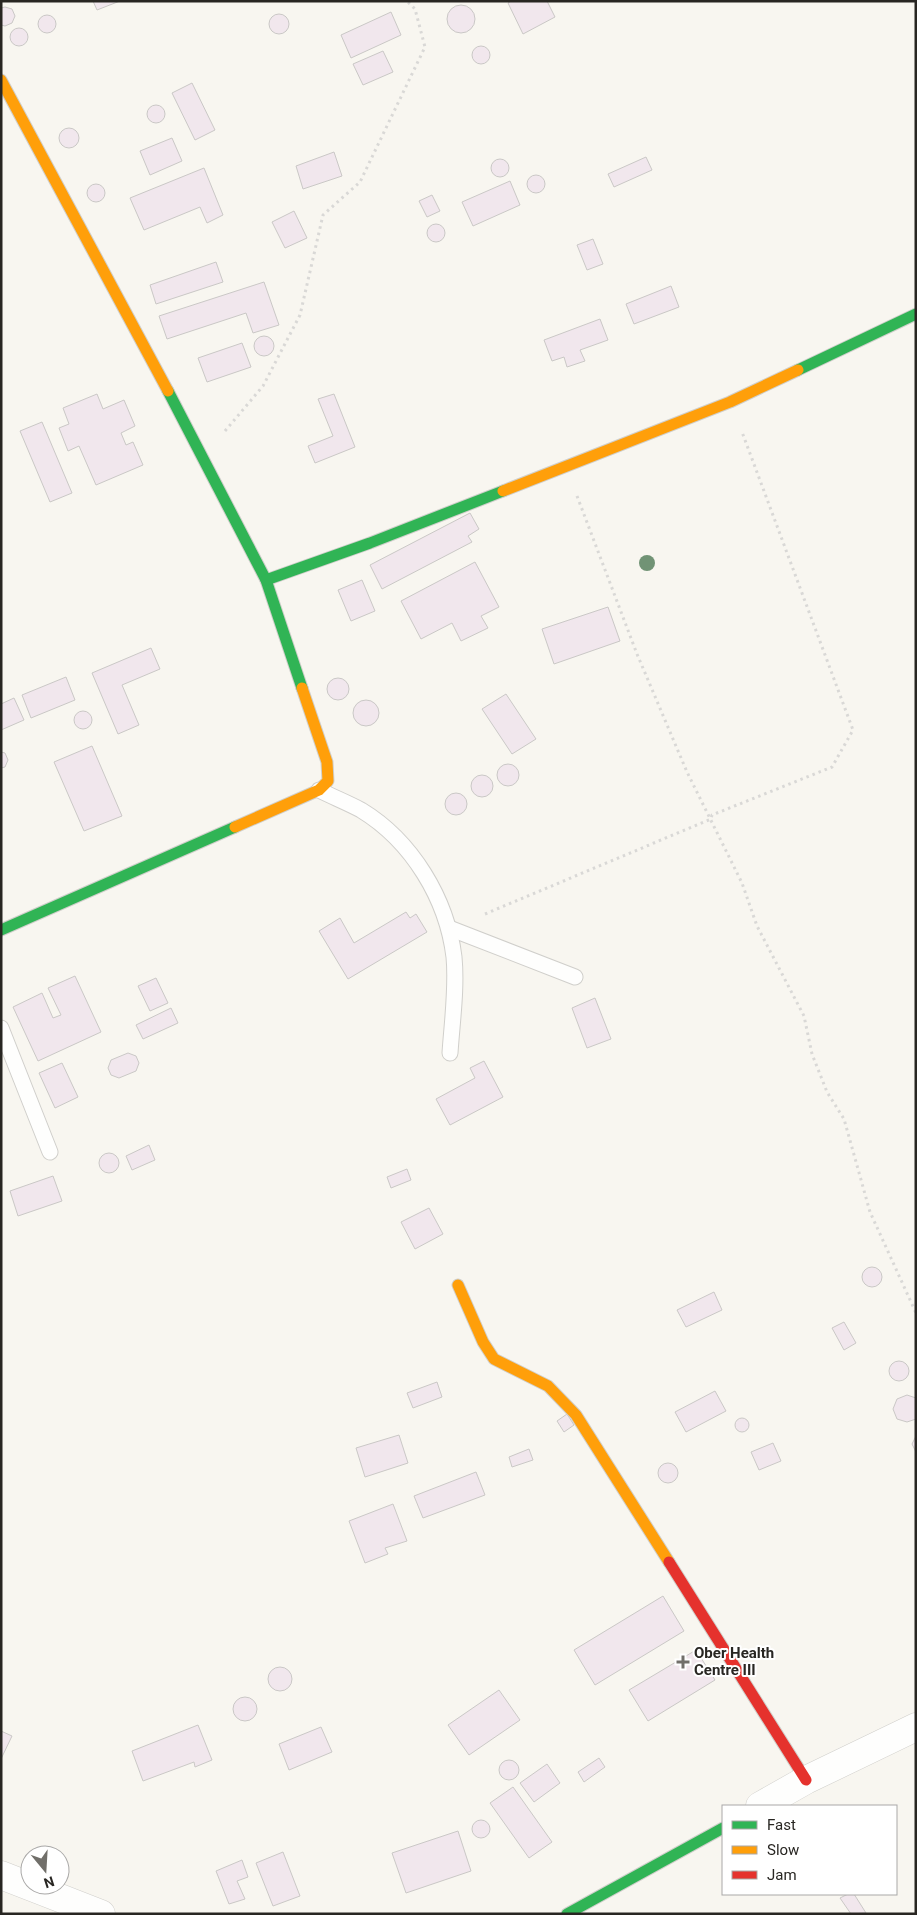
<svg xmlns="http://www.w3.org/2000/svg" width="917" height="1915" font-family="Roboto,sans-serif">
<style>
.building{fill:#f1e7ed;stroke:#cac8c6}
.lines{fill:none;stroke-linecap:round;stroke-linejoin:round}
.lane-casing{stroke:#d0cfcb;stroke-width:17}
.street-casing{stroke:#d0cfcb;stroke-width:29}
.fast-casing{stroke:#d0cfcb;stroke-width:13}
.slow-casing{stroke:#d0cfcb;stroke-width:13}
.jam-casing{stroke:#d0cfcb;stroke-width:13}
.path{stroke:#d9d8d6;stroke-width:3;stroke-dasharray:2.5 4;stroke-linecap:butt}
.lane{stroke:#fefefd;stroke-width:15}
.street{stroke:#fefefd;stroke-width:28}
.fast{stroke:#30b455;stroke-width:11}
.slow{stroke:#ff9f0a;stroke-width:11}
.jam{stroke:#e5322d;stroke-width:11}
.tree{fill:#719375}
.poi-dot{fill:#716f6a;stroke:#fff;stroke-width:2}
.labels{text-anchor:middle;stroke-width:4;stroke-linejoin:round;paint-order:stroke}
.poi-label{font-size:15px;font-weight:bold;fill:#282622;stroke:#fff;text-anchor:start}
</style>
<rect width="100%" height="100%" fill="#f8f6f0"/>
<g class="building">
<polygon points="93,1 120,1 97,10"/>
<polygon points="511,1 547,1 555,17 523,34 508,3"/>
<circle cx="461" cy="19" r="14"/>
<polygon points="5,7 12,9 15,16 12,23 5,26 1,25 1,8"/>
<polygon points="391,12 401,35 351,58 341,35"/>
<circle cx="279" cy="24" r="10"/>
<circle cx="47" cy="24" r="9"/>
<circle cx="19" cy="37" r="9"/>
<circle cx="481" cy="55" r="9"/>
<polygon points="383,51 393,72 363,85 353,64"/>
<polygon points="192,83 215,130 195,140 172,93"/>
<circle cx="156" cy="114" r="9"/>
<circle cx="69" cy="138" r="10"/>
<polygon points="172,138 182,161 150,175 140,151"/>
<polygon points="334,152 342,176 303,189 296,166"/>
<polygon points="646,157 652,170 614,187 608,174"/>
<circle cx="500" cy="168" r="9"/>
<polygon points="204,168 223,215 207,223 200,207 144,230 130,198"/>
<circle cx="536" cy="184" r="9"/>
<polygon points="510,181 520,205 473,226 462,202"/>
<circle cx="96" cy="193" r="9"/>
<polygon points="432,195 440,211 427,217 419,201"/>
<polygon points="294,211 307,238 285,248 272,222"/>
<circle cx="436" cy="233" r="9"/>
<polygon points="593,239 603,264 587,270 577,245"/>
<polygon points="216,262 223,282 156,304 150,285"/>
<polygon points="264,282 279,325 253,333 246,313 167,339 159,316"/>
<polygon points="671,286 679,307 634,324 626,304"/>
<polygon points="600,319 608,340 580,350 585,361 567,367 564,357 552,361 544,340"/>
<circle cx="264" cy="346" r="10"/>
<polygon points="242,343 251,367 207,382 198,358"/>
<polygon points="97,394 103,409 124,400 135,426 121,433 126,445 133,442 143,465 96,485 79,446 68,451 59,428 69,424 63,408"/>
<polygon points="334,394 355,447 315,463 308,446 333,436 318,399"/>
<polygon points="42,422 72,493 50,502 20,431"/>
<polygon points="470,513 479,529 468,536 472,542 382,589 370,565"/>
<polygon points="475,562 499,607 481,616 488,628 461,641 452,623 421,639 401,601"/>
<polygon points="362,580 375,611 351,621 338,590"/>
<polygon points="608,607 620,641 554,664 542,629"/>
<polygon points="151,648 160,669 122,685 139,725 118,734 92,673"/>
<polygon points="66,677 75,700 31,718 22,695"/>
<circle cx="338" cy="689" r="11"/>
<polygon points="506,694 536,739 512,754 482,709"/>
<polygon points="14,698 24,720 1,730 1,704"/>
<circle cx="366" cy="713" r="13"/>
<circle cx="83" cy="720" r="9"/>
<polygon points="92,746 122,816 84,831 54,762"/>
<polygon points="1,752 5,753 8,760 5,767 1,768"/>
<circle cx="508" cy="775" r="11"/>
<circle cx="482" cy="786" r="11"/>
<circle cx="456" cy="804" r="11"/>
<polygon points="406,912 410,918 416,914 427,932 348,979 319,931 340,918 354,943"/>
<polygon points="75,976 101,1032 38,1061 13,1007 42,993 53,1018 61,1015 48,988"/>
<polygon points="156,978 168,1003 150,1011 138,986"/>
<polygon points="595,998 611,1039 587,1048 572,1008"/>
<polygon points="171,1008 178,1023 143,1039 136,1025"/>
<polygon points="128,1053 136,1056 139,1063 136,1071 119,1078 111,1075 108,1068 111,1060"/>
<polygon points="484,1061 503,1097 450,1125 436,1099 475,1078 470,1068"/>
<polygon points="62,1063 78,1097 55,1108 39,1073"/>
<polygon points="149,1145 155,1160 132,1170 126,1156"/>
<circle cx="109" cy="1163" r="10"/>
<polygon points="407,1169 411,1180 391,1188 387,1177"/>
<polygon points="53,1176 62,1201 18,1216 10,1191"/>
<polygon points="429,1208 443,1234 415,1249 401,1222"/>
<circle cx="872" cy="1277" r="10"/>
<polygon points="714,1292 722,1310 686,1327 677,1310"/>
<polygon points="844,1322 856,1343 844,1350 832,1328"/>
<circle cx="899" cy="1371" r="10"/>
<polygon points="437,1382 442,1397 413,1408 407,1393"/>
<polygon points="715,1391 726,1411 686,1432 675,1412"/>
<polygon points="907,1395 916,1398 916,1419 907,1422 897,1419 893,1409 897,1399"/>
<polygon points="567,1414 574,1425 564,1432 557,1421"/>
<circle cx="742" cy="1425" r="7"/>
<polygon points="399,1435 408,1463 365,1477 356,1448"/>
<polygon points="916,1436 916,1452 912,1444"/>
<polygon points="773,1443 781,1461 759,1470 751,1452"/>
<polygon points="529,1449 533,1460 512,1467 509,1457"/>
<circle cx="668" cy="1473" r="10"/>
<polygon points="476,1472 485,1495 423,1518 414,1496"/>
<polygon points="393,1504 407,1541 385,1548 388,1554 365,1563 349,1521"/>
<polygon points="663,1596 684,1631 595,1685 574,1650"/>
<polygon points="696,1650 715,1680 648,1721 629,1690"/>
<circle cx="280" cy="1679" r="12"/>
<polygon points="499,1690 520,1720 469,1755 448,1725"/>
<circle cx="245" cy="1709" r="12"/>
<polygon points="198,1725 212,1760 195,1767 194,1762 143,1781 132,1751"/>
<polygon points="321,1727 332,1752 289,1770 279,1744"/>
<polygon points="1,1731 12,1736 1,1759"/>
<polygon points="599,1758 605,1767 584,1782 578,1772"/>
<circle cx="509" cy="1770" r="10"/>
<polygon points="547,1764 560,1783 534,1802 520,1783"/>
<polygon points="513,1787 552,1842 529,1858 490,1803"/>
<circle cx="481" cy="1829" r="9"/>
<polygon points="458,1831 471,1871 406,1893 392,1853"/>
<polygon points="283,1852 300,1896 273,1906 256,1863"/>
<polygon points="242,1860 248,1877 237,1881 245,1899 229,1904 216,1871"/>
<polygon points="848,1894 854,1894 866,1913 851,1914 840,1898"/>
</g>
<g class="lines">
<g class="lane-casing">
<g id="lane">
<path d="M319 790C333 797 348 803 361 810 412 841 447 899 454 957 457 988 452 1022 450 1053"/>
<polyline points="449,928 575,977"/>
<polyline points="1,1028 50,1152"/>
</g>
</g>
<g class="street-casing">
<g id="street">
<polyline points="760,1806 806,1780 916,1727"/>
<polyline points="1,1875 101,1914"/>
</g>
</g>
<g class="fast-casing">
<g id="fast">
<polyline points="798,370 916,314"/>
<polyline points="168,391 266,580 302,688"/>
<polyline points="266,580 370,543 503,491"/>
<polyline points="1,930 235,827"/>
<polyline points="567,1914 723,1828"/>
</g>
</g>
<g class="slow-casing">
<g id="slow">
<polyline points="1,80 168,391"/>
<polyline points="503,491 730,402 798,370"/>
<polyline points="235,827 319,790 328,781 327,762 302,688"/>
<polyline points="458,1285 483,1342 494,1359 548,1386 576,1415 669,1562"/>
</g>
</g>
<g class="jam-casing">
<polyline id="jam" points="669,1562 806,1780"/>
</g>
<g class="path">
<polyline points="225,431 263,386 300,315 323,215 360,182 425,47 415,9 407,1"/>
<polyline points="577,496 637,654 687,772 742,883 757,926 804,1016 812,1054 827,1092 844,1119 870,1212 916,1313"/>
<polyline points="485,914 711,819 712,815 832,767 853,730 742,432"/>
</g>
<use href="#lane" class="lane"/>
<use href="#street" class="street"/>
<use href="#fast" class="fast"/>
<use href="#slow" class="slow"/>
<use href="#jam" class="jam"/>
</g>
<circle class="tree" cx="647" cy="563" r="8"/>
<path class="poi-dot" d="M680.5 1654.5h5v5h5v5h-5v5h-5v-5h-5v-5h5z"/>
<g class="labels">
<g class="poi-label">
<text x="694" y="1658">Ober Health<tspan x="694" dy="17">Centre III</tspan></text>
</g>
</g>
<rect width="917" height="1915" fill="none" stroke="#282622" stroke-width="5"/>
<rect x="722" y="1805" width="175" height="90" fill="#ffffff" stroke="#a9a8a7"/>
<rect x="732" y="1821" width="25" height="8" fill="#30b455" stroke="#a9a8a7"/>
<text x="767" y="1830" font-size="15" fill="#282622">Fast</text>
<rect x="732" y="1846" width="25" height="8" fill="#ff9f0a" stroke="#a9a8a7"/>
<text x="767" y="1855" font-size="15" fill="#282622">Slow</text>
<rect x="732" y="1871" width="25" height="8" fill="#e5322d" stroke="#a9a8a7"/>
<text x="767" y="1880" font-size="15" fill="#282622">Jam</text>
<g transform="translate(45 1870) rotate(162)"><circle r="24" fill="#ffffff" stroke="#a9a8a7"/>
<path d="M0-4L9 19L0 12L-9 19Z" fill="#716f6a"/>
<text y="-8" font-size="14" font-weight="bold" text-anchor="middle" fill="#282622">N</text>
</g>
</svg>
